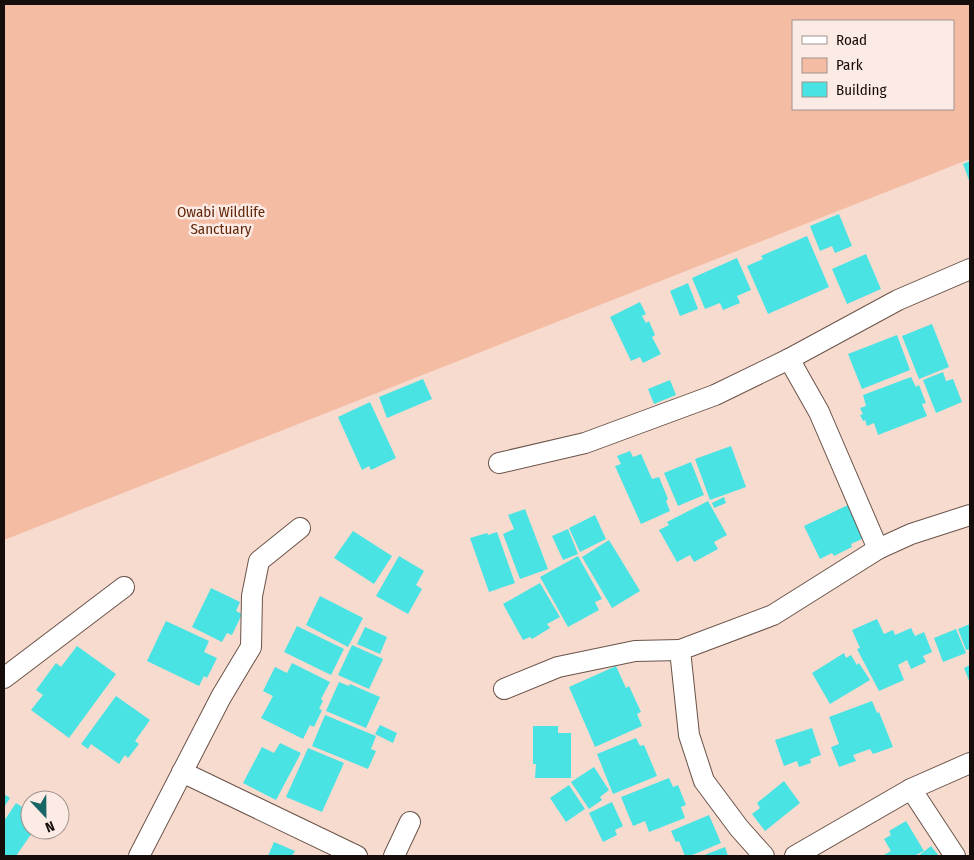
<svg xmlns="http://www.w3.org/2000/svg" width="974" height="860" font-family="'Fira Sans Condensed',sans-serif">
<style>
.green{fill:#f5bca4;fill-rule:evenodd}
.building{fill:#4ae3e3}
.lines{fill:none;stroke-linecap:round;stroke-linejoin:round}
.minor-casing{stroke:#6b544a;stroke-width:22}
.minor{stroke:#fff;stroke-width:20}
.labels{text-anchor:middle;stroke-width:5;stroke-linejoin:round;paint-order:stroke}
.park-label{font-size:15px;fill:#64290d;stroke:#fcebe4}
</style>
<rect width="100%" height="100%" fill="#f7dbcf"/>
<path class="green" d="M4 4H970V159L4 540ZM793 21H953V109H793Z"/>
<g class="building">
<polygon points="970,161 970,183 963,164"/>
<polygon points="839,214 852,246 835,253 832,246 820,251 810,226"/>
<polygon points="807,236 829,287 768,314 747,266 763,259 761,256"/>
<polygon points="866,254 881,289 847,304 832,269"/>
<polygon points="737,258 751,290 737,296 740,303 723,310 720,303 705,309 692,278"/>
<polygon points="688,283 698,309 680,316 670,291"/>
<polygon points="640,302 646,314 642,316 646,323 649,321 655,335 652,337 661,354 643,363 640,357 631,361 610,317"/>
<polygon points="932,324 949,367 919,379 902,336"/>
<polygon points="897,335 910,370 862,389 848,354"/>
<polygon points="943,372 946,381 953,379 962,402 936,413 923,380"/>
<polygon points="911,377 916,387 919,385 926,403 922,404 927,416 878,435 874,423 867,426 865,420 863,421 860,415 863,414 860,408 866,406 863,395"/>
<polygon points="423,379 432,399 387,418 379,397"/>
<polygon points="670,380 676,395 654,404 648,389"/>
<polygon points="370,402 396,458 371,470 369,466 362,470 338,417"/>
<polygon points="731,446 746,487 710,500 695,459"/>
<polygon points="630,451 633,457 641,454 652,479 659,477 668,499 666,501 670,511 641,524 615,466 621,464 617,456"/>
<polygon points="691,462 704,495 678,506 664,473"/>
<polygon points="724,497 726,503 714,508 712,503"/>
<polygon points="708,501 727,535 714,542 718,549 694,562 690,555 677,562 659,530 669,525 667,522"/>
<polygon points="848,505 864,538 851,544 852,547 834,556 832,553 820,559 804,526"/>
<polygon points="525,509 548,569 520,579 503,534 514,529 508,515"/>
<polygon points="595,515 606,539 580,552 569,528"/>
<polygon points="568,529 578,554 563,560 552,536"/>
<polygon points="353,531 392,556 374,584 334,558"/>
<polygon points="497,532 515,583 489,592 470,538 487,533 488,535"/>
<polygon points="609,540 640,591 612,608 582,557"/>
<polygon points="399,556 424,571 416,585 422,589 408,614 376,596"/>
<polygon points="578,556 602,599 595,602 599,610 568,627 540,577"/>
<polygon points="540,583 560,617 547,624 550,628 532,639 530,637 523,640 503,604"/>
<polygon points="211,588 240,602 236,611 242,614 232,635 227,633 222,642 192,627"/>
<polygon points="320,596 363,618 348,647 306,625"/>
<polygon points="877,619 884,634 893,630 895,635 911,628 915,636 924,632 932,652 923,656 926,662 911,669 907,660 898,665 904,680 879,691 857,649 860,648 852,630"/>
<polygon points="166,621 209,641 204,652 217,658 207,678 204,676 199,686 147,661"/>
<polygon points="970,624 970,649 966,650 958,629"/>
<polygon points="297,626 344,649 331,675 284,652"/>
<polygon points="365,627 387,637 380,654 357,644"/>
<polygon points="956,629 966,653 943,662 934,638"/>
<polygon points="352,645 383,659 369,689 338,675"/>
<polygon points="77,646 116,674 69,738 31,710 43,695 36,690 56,663 61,667"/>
<polygon points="844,653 846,658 851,655 857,665 859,663 870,680 830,704 812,673"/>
<polygon points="292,663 330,682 321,699 323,701 319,709 322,710 314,727 310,725 303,739 261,718 273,696 263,691 275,667 287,673"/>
<polygon points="970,665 970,683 964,668"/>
<polygon points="616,666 626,688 629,686 641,712 637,714 642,726 595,747 569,687"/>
<polygon points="339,682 349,686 350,684 380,697 366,728 326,711"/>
<polygon points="116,696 150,720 135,741 139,744 128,758 125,755 119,764 91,744 88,749 81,744"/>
<polygon points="872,701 877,713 879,712 893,747 873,754 870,749 853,755 856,761 839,767 831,747 839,744 829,717"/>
<polygon points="325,715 376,736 371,749 376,751 368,769 312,746"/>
<polygon points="380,725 397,733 393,743 375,734"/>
<polygon points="533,726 558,726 558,733 571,733 571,778 535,778 536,764 533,764"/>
<polygon points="812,728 821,755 810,759 811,763 799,767 797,761 784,766 775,740"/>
<polygon points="636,738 640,746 644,745 657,776 613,794 597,754"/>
<polygon points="280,743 301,753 276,800 243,783 262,747 274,753"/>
<polygon points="308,748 344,763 322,812 286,797"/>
<polygon points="594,767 609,790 600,797 602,800 589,809 571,782"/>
<polygon points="669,778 673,787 678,785 686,805 681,807 685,818 649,832 645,821 633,826 621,797"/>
<polygon points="784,781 800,803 765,831 752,814 760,808 757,803"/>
<polygon points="569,785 585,809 566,822 550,798"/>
<polygon points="4,794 10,798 4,807"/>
<polygon points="612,802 623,826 615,830 617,835 603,842 589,813"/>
<polygon points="16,803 30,812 30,830 34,830 16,856 4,856 4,821"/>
<polygon points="709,815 721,843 690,856 685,856 679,841 676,842 671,831"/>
<polygon points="906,821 924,851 914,856 882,856 891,851 884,839 891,835 889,831"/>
<polygon points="274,842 295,851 292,856 268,856"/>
<polygon points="931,846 939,856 918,856"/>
<polygon points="725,847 728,856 702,856"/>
</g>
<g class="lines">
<g class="minor-casing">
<g id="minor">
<polyline points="499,463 585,443 715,395 789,359"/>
<polyline points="878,549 819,412 789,359 898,300 970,269"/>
<polyline points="4,678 124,587"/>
<polyline points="504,689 558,667 635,651 680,650"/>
<polyline points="182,772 357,856"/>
<polyline points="911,789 955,856"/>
<polyline points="139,856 221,697 251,647 252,596 259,561 300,528"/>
<polyline points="394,856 410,822"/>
<polyline points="764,856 739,828 704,781 689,735 680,650 773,615 878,549 911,534 970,515"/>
<polyline points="795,856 911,789 970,763"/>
</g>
</g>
<use href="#minor" class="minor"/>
</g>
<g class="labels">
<g class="park-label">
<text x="221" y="217">Owabi Wildlife<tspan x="221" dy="17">Sanctuary</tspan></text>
</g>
</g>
<rect width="974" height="860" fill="none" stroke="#160c09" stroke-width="10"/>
<rect x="792" y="20" width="162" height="90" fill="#fcebe4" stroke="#a0928c"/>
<rect x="802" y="36" width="25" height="8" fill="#ffffff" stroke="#a0928c"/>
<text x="836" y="45" font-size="15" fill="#160c09">Road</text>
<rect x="802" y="58" width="25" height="15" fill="#f5bca4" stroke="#a0928c"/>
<text x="836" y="70" font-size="15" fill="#160c09">Park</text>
<rect x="802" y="82" width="25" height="15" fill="#4ae3e3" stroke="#a0928c"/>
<text x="836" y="95" font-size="15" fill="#160c09">Building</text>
<g transform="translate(45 815) rotate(158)"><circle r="24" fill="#fcebe4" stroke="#a0928c"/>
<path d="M0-4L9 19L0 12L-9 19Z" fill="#186666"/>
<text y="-8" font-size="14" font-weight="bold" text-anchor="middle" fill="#160c09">N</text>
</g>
</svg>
